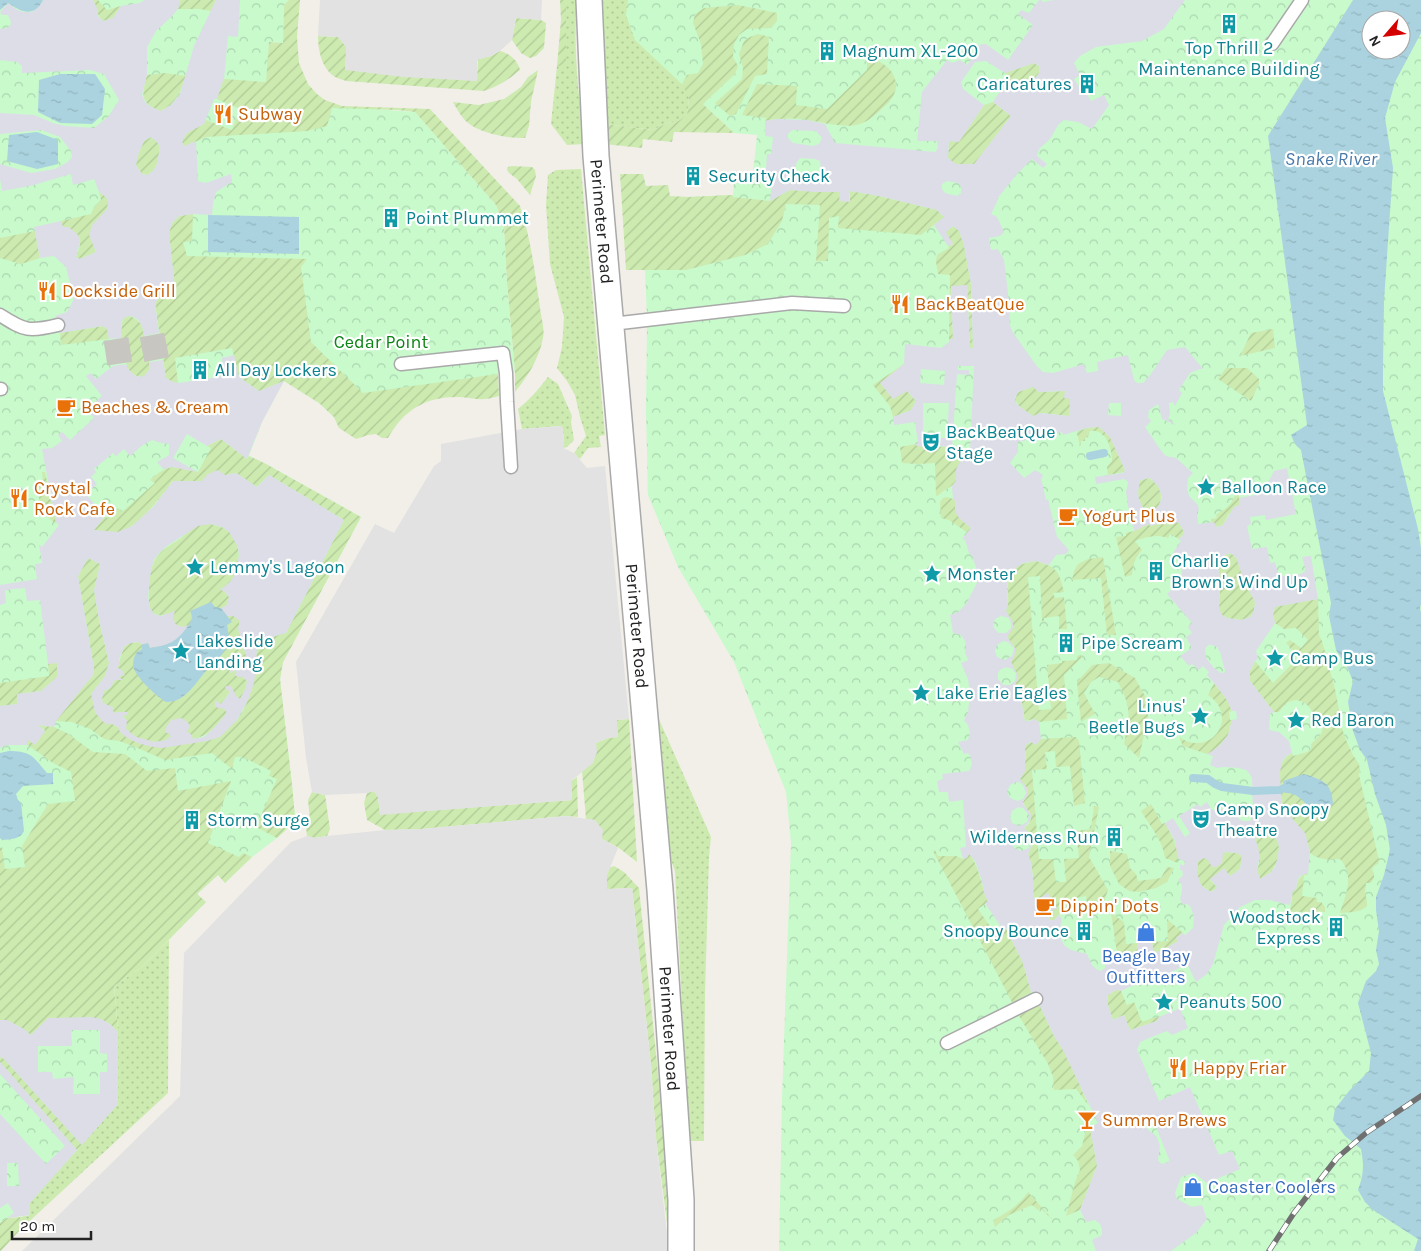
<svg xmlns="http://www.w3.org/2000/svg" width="1421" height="1251" font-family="Karla,sans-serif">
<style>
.grass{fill:url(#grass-dots)}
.park{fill:url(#park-crowns);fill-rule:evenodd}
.garden{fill:url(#garden-furrows)}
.parking{fill:#e2e2e2}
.plaza{fill:#dddde8;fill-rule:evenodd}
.water{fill:url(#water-ripples);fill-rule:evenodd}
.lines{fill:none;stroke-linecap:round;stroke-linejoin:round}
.stream{stroke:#aad3df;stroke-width:8}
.street-tunnel{stroke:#c8c6c1;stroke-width:25;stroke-dasharray:25 12;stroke-linecap:butt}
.lane-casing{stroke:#a9a9a9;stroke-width:15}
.street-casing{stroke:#a9a9a9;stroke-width:28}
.lane{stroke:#fff;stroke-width:12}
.street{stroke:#fff;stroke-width:25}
.rail-casing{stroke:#707070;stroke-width:5.5}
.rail{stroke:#fff;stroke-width:4;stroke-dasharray:11;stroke-linecap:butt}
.labels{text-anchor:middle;stroke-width:4.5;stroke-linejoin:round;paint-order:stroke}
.culture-label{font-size:18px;fill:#0d838f;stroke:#fff;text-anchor:start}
.food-label{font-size:18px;fill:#c56008;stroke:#fff;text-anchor:start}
.street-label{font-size:18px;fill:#222;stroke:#fff}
.park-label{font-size:18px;fill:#0c8416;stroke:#fff}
.shop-label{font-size:18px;fill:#366cbe;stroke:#fff}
.water-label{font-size:19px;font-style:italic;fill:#4a7aab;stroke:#fff}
</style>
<defs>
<pattern id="grass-dots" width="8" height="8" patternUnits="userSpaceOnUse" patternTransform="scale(1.25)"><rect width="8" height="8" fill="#cdebb0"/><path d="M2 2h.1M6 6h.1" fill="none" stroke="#b0c997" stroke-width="1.8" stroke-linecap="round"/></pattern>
<pattern id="park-crowns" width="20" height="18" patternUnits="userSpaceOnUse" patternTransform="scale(1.25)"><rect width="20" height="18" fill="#c8facc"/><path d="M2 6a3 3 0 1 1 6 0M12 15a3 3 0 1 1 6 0" fill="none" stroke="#acd6af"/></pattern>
<pattern id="garden-furrows" width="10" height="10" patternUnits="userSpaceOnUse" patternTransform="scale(1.25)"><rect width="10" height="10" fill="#cdebb0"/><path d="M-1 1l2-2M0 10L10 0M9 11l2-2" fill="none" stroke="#b0c997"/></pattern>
<pattern id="water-ripples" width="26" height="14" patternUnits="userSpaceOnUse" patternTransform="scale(1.25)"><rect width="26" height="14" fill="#aad3df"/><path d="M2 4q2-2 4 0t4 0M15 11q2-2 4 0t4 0" fill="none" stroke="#92b5bf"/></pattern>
</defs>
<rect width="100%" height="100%" fill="#f2efe9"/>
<g class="grass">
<path d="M566 0H577C573 49 578 97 586 144L567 145 551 124 557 66H560L566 28Z"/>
<polygon points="601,0 775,0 689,98 687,115 677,122 667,123 653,130 605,124"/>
<polygon points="581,169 605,435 599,436 601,447 588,448 580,459 574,453 586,436 580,417 575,395 567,381 557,368 562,347 564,317 550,264 546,205 548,175 556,170"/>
<path d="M548 377 558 384 572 416 571 422 574 440 567 447 563 448 564 437 562 426 522 429 518 409C529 400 539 389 548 377Z"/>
<polygon points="651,715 658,717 711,837 709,857 705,994 704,1141 689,1141 675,871 660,830"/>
<polygon points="169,940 168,1093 20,1230 20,1217 30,1215 28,1204 118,1104 118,1032 114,986 142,967"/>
</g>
<g class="park">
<polygon points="0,0 289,0 284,5 283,43 269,42 268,101 415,112 496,205 504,226 507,282 515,372 369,393 339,428 334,417 319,403 284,381 262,422 249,456 266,464 361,517 283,662 280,679 292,785 295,817 288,828 277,838 252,857 225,883 218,875 197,894 206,902 142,967 114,986 118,1032 118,1104 29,1204 30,1215 7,1218 0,1223"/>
<path d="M628 0H1421V1251H779L782 1098 791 843 786 792 734 662 678 567 648 495 646 412 647 319 645 270 686 269 689 197 733 195 734 181 752 183 757 135 734 133 635 40 626 15ZM1371 20H1401V50H1371Z"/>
</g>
<g class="garden">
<path d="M93 0H98L107 10 121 6 113 18 103 21C95 13 98 8 93 0Z"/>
<polygon points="180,0 216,0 211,11 200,9 178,9"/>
<path d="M289 0H300L297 37 299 63 308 84 317 94 325 100 342 106 430 109 520 206C531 239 535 273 540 308 541 317 545 329 543 338 539 359 528 376 515 392V372L507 282 504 226 496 205 415 112 398 110 332 108 327 126 307 131 206 137 184 147 182 142 187 133 204 124 206 120 232 130 240 109 217 99 221 86 224 79 266 82 269 42 283 43 284 5Z"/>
<polygon points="560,0 566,0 566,61 560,66 557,66 561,20"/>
<polygon points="738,5 777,13 777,21 771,28 747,29 739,35 734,44 733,57 738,66 735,74 703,104 734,133 674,132 672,142 643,139 642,148 604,144 605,124 653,130 667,123 677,122 687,115 689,98 682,84 687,75 698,73 703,64 701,44 693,23 695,14 704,8"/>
<polygon points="516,18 541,20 546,23 544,48 536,56 530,58 521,53 512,40"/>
<polygon points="758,34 769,37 767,74 755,76 736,114 730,116 715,103 742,79 743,68 739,54 744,41 750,37"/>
<path d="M318 36 338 37 347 47 345 69 477 81 478 58 491 56 500 51C509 53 518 60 520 70 508 80 499 86 484 91L346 81C341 79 335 78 331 74 321 65 318 49 318 36Z"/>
<path d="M867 55C879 61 891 66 895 79 899 89 892 100 885 106 878 112 870 121 860 124 846 129 822 122 807 120 794 118 779 118 765 121L766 118 742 115 757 84 797 86 796 105 827 109 867 70Z"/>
<polygon points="1034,63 1039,66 1039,73 1025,92 1007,80 1005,73"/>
<path d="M538 70 531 102 529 126 525 138C507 138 481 134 467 122 461 117 457 109 453 102L479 105 504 99 521 87 528 77Z"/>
<path d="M165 73 186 76C180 93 177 102 161 111 139 103 142 95 147 75Z"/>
<polygon points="993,102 1011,116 974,165 955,164 948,158 949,141 959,141 984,105"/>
<polygon points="151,137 157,142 160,147 157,164 153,171 147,175 142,174 136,165 138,155 144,141"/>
<polygon points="512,166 532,167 535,170 536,176 530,195 517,179 509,173 507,170 508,167"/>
<polygon points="620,174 643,174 646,186 668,185 670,196 689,197 733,195 733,197 770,201 790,190 840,192 850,202 850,191 879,196 937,210 944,217 921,235 838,228 839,216 829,218 828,261 816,261 820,205 786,204 782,221 768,244 745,255 686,270 626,270"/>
<path d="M99 192C103 195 107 196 108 201 109 209 96 236 93 245L96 252 80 259 76 257C84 240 80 232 63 227L61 221 91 214 94 207 101 200Z"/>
<path d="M193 214 192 241 183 242 187 256 307 259 301 267 311 342 363 393 498 374 499 396C494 397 489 399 484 399 475 400 466 397 457 397 425 397 404 410 388 438H382L376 434 368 435 356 439 339 428 334 417 319 403 284 381 259 391 239 377 232 348 175 358 178 383 173 382 166 378 155 303 163 292 175 288 169 233 172 223 179 216Z"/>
<polygon points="953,226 959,231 964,245 971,284 973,348 970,349 967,286 951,286 953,339 949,339 950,275 938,274 936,262 937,255 949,248 948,246 953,244 945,232"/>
<polygon points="35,231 40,258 21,264 0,258 0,238"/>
<path d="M130 316C135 318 139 321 142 326 145 333 151 363 149 370 148 374 144 376 140 377 136 376 132 374 130 371 124 365 119 326 123 320 125 316 126 317 130 316Z"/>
<path d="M103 326C109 327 108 334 109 339L61 345 60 333Z"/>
<polygon points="1273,329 1275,348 1240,356 1251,333"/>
<polygon points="904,364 907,391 916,401 911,410 893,417 890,406 873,385"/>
<polygon points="1226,368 1247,368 1259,379 1259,384 1251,401 1218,379"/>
<path d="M1033 387 1039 392 1065 391 1071 399 1069 416 1042 413 1033 416C1023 409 1011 405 1018 392Z"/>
<path d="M1099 427 1110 437 1125 470 1124 472 1108 475 1107 467 1112 461C1112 448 1106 428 1090 431L1088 437 1085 438V441H1081L1080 447 1077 432 1087 428Z"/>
<path d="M221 439 247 459 249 456 266 464 361 517 283 662 280 679 292 785 295 817 288 828 277 838 256 827 277 779 269 776 271 771 243 757H235L232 769 212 753 165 760 133 746 119 741 104 739 90 729 72 722 55 721 93 675 94 668 78 576 88 558 100 564 94 590 99 620 109 663 105 676 91 694 112 724 118 727C121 733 132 741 139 743 143 744 204 742 207 741 212 739 235 722 238 719 254 695 256 669 257 642L268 638 286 633 344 520 269 475 257 487 236 473 225 475 208 474 202 481H173C160 497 139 528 118 532 110 533 101 531 94 530L105 516 107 518 118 508 122 512 155 483 150 480C171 462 172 467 198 472L211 448 207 446Z"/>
<path d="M916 444 917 446 952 447 953 452 970 451C958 461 962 474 955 483 950 488 943 490 939 495L936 496 935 463 917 464 902 463 900 447Z"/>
<polygon points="42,472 45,472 56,522 55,523 41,512 37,483 43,482"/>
<path d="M1148 478C1162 484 1166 502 1153 512 1138 511 1136 493 1140 481Z"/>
<path d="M1239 491V505L1228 515 1223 525 1215 527 1211 523V519L1217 518 1216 515C1227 508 1232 505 1236 492Z"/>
<path d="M947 497 953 499 955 501C955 516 960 519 971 528L968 533 949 520 941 518 940 502 943 498Z"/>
<path d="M1171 521 1179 523 1183 530V535L1179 539 1170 534 1168 538C1155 534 1147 537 1135 541L1142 550C1135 558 1133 564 1132 575L1125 577 1116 537 1126 536V533L1134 531 1149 524 1150 526Z"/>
<path d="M211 524C217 526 225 527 230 532 240 543 241 561 235 574 233 580 227 585 224 591L229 597C229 602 227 607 222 608L240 620 238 629 247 659 245 662 243 663 239 660 229 672 231 673 234 670 237 672 235 675 243 677 247 681 246 688 240 699 230 692 221 704 226 711V714C215 727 211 735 193 739L187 732V730L170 733 171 737C159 747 135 740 126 729L124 714 127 712 115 714 112 710 113 708 103 703 102 698 104 691 110 688 115 680 120 679 119 677 121 675 124 676 118 668V665L124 647 130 643 140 642 185 627C176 628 170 621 174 612 149 622 148 607 149 586 150 578 150 568 155 560 161 549 171 545 181 538 186 534 190 529 196 526 201 524 206 524 211 524Z"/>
<polygon points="1230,553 1236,557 1255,602 1254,611 1250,617 1241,620 1227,618 1222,615 1219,609 1220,585 1218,562 1223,556"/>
<polygon points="1103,557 1116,635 1107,635 1101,578 1072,580 1074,571 1078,564 1088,559"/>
<path d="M1036 561C1057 567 1059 571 1064 592L1053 593 1055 598 1064 597 1067 629H1059V616L1044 618V621H1042L1040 576 1028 577 1039 710 1051 709 1047 665 1062 663V661L1077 660V656L1081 655V658L1064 675 1067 719 1039 722 1034 719 1025 721 1021 697 1015 685C1020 672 1015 673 1011 662L1013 657 1015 648 1007 637C1015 624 1012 623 1006 611 1006 609 1008 606 1008 604 1009 599 1007 593 1008 588 1008 568 1018 564 1036 561Z"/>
<path d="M1318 599 1319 635 1322 641 1335 689 1339 710V720L1346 740 1353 755 1359 764 1360 770 1359 775 1379 860 1378 864 1374 866 1372 870 1374 873V878L1371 883H1366L1365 893 1367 901V906C1360 913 1349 912 1340 913 1346 893 1355 876 1340 859 1328 860 1319 860 1310 853 1308 841 1303 831 1295 822 1291 817 1285 812 1283 807 1281 802 1281 796 1280 791 1279 778 1277 760 1292 753L1293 756 1307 752 1311 749V744L1321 734 1325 722H1314C1315 710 1304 697 1291 701 1285 703 1282 708 1279 712H1274L1250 681V671L1255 661 1273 683 1299 657 1286 643 1290 640 1301 648 1308 640 1296 628 1284 629 1275 623 1273 615 1275 606Z"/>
<polygon points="57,662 57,677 41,691 17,694 17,704 0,706 0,683 49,676 48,664"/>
<path d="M1109 663 1135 678 1145 696 1148 717 1139 758 1124 744C1130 714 1132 710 1118 682L1099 677 1091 682 1084 693 1095 714 1081 722 1077 682 1092 665Z"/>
<path d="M1214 683 1227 700 1232 711 1229 712 1230 720H1232L1228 735 1220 745 1211 752 1207 754 1183 746 1179 737C1210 759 1241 717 1208 695Z"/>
<polygon points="629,719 637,862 619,848 602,839 595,820 586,819 582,771 586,768 596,743 608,738 618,737 616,720"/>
<path d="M37 725 54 727 67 733 93 752 125 754 147 771 175 768 178 791 231 781 208 843 239 857 243 853 252 857 225 883 218 875 197 894 206 902 142 967 114 986 118 1032 110 1024 31 1035C22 1028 12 1020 0 1020V848L2 847 5 869 25 867 22 846 48 804 75 801 71 772 53 763 28 745V739L35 745 45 730Z"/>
<path d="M1076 737 1079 741 1085 803 1074 806 1070 766 1056 767 1055 751 1045 752 1047 769 1032 770 1039 859H1053L1056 882H1066L1064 859 1079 858 1076 831 1091 829 1094 806 1099 807 1089 857 1108 890 1102 907 1097 901 1087 904 1086 896 1076 898 1073 902 1062 911 1054 920H1050L1048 916 1049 912 1057 908 1048 894 1037 900 1035 899C1032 893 1034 889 1033 883 1033 873 1032 863 1028 854L1032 845 1029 834 1024 828 1029 824 1031 818 1023 802 1026 798 1028 790 1020 779C1026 770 1026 758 1025 747L1027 744 1032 742 1036 745 1041 739Z"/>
<polygon points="577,777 578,817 566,816 421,829 385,830 367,820 364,803 367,793 374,791 378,797 380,814 572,800 571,781"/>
<polygon points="312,792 325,795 330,829 327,836 315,838 307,836 306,827 310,821 308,800"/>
<path d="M1151 804 1162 824 1165 823C1171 835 1180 848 1178 863L1165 858C1163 841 1150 826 1141 811Z"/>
<path d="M1262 828C1265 829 1270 830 1272 833 1286 845 1277 874 1260 879L1257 870 1260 861 1256 841 1257 831Z"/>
<path d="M935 850 938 856H956L963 859 969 853C981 870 980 885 988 902L978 909 996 935 1006 928 1023 963 1031 992 1013 1004 933 851Z"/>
<polygon points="1110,851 1127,854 1130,868 1136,874 1138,881 1161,878 1167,867 1174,868 1167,882 1156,888 1139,892 1129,891 1119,884 1110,866"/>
<path d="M1226 852 1237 853 1242 856 1240 869 1230 876 1210 880 1217 887 1212 892C1197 885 1196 877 1198 861L1204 858 1208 860 1210 864 1221 860 1223 853Z"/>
<polygon points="614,866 624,872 639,888 662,1112 670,1246 656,1138 651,1065 632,888 607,889 607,875 609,868"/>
<path d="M1304 874H1308V875H1304L1302 896 1317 898V902H1321L1325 907V912H1290L1293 890H1296C1297 883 1298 878 1304 874Z"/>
<polygon points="1111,913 1124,922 1126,944 1137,943 1138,952 1136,960 1131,963 1124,963 1118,960"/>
<polygon points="1167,919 1183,933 1176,938 1179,941 1163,950 1157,952 1153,950 1152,942 1168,941"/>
<polygon points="1116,990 1121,991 1127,1005 1134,1002 1142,1022 1152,1018 1159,1017 1157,1021 1130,1030 1124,1015 1113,1020 1107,1002 1108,995"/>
<polygon points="1039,1004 1054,1036 1063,1050 1072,1068 1089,1106 1076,1089 1054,1090 1053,1077 1048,1064 1019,1016"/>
<polygon points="0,1057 3,1058 82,1145 77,1150 0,1062"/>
<polygon points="1090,1127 1097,1166 1080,1210 1066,1216 1075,1182 1080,1170 1078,1161 1073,1155 1082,1146 1086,1129"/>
<path d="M1028 1192 1054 1221 1040 1208 1038 1210 1032 1205 1009 1215 995 1227 993 1220C1007 1213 1019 1205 1028 1192Z"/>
<polygon points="20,1217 20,1230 1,1251 0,1251 0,1223 7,1218"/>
</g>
<g class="parking">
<polygon points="320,0 542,0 541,20 516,18 512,40 500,51 491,56 477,60 477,81 403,77 345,70 346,47 338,37 318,36"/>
<polygon points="562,426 564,437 563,448 574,453 587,468 605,466 629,719 617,720 618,737 608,738 596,743 597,752 593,763 571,781 572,800 380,815 378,797 374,791 367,793 325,795 312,792 306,758 296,662 375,524 394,533 434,466 441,461 441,444 522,429"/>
<polygon points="566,816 595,820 603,830 602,839 618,848 607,875 607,889 632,888 651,1065 656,1138 669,1251 22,1251 180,1096 184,953 291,842 307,836 315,838 327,836 385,830 421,829"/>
</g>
<g class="plaza">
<path d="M43 0H93L98 10V16L103 21 113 18 121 6 139 3 145 0H180L178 9 172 16 156 31 147 47V75L142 94 145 102 151 107 161 111 171 105 180 94 194 46 216 0H240L238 37 228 36 224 79 221 86 217 99H214L204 124 187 133 182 142 184 146 196 141 198 181 206 183 231 174 232 182 216 192 213 203 212 215 193 214 179 216 172 223 169 233 175 288 163 292 155 303 159 333 144 336 142 326 138 320 134 317 130 316 125 317 122 321 121 328 122 338 109 339 107 329 103 326 60 333 55 316 67 312 74 299 66 267 54 256 40 258 34 227 61 221 63 227H69L78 235 80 242 76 257 80 259 96 252 89 235 92 225 107 209 108 202 106 197 99 192 94 179 73 185 71 174 30 186 2 191 0 179V164L31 173 55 169 68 162 72 157 71 151 60 137 41 130 0 134V113L34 115 53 123 65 126 94 128 108 117 119 100 104 74 90 70 22 73V66L17 62 0 60V29L7 28 10 26 11 22 8 15H2L0 12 8 3 16 9 23 12H32L37 8ZM151 137 157 142 160 147 157 164 153 171 147 175 142 174 136 165 138 155 144 141Z"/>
<path d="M1039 0H1041L1043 2 1054 0H1185L1164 29 1142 41 1096 47 1080 56 1074 63 1080 75 1074 79 1081 90 1084 89 1091 101 1104 95 1109 105 1092 129 1078 122 1064 120 1058 125 1050 139 1039 149 1037 156 1047 164 1043 168 1032 159 1017 174 997 199V202L991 214 997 217 1004 232 1000 236 989 238 991 250 998 249 1004 260 1009 302 1010 325 1012 331 1036 365 1043 372 1053 373 1084 364 1087 373 1098 371 1097 362 1128 355 1134 380 1137 383H1143L1151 374 1167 350 1185 347 1203 369H1200L1190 373 1179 390 1182 393 1175 406 1173 402 1169 403 1170 414 1168 419 1176 425 1162 419 1158 404 1149 410 1148 417 1151 421 1145 427 1162 452 1166 456 1176 458 1193 473 1188 478 1187 489 1189 496 1198 505 1199 511H1197L1198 524 1214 522 1216 527 1223 525 1234 507 1239 505V498L1262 494 1274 471 1287 468 1296 514 1266 520 1265 515 1250 517 1251 524 1247 526 1252 549 1267 547 1270 563 1275 562 1278 573H1280L1283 576 1301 574 1305 571V567L1302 557 1311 556 1318 599 1275 607 1273 615 1275 623 1256 651 1258 659 1255 661 1250 671V681L1274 712 1270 714 1269 730 1279 732 1289 741 1292 753 1286 756 1282 762 1280 772 1281 800 1284 809 1305 833 1310 852 1308 874H1304L1299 877 1297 883 1296 890H1293L1290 905 1269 900H1255L1240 907 1224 925 1213 964 1207 974 1196 982 1187 964 1166 975 1138 983 1121 991 1116 990 1108 995 1107 1002 1113 1020 1124 1015 1130 1030 1157 1021 1159 1017 1180 1008 1188 1028 1172 1035 1167 1031 1159 1034 1140 1042 1137 1050 1159 1101 1190 1087 1219 1155 1232 1151 1240 1169 1207 1183 1194 1173 1181 1177 1175 1193 1177 1199 1192 1207 1202 1205 1207 1219 1196 1233 1171 1251H1096L1092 1240 1102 1235V1229L1100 1224 1095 1220 1086 1222 1080 1210 1097 1166 1090 1127 1098 1123 1063 1050 1054 1036 1039 1004 1031 992 1023 963 1006 928 1003 930 985 903 988 902 984 893 982 881 975 861 969 854 967 858 963 859 960 848 966 847 963 800 949 802 948 792H939L937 781 943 779 942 774 969 771 972 764 970 755 967 753 964 754 958 742 968 740 970 733 968 725 964 720 968 712 970 693 968 679 961 663 968 660 965 652 966 646 965 641 961 635 953 633 950 615 958 612 966 604 977 583 976 567 972 556 969 553 965 540 962 539 971 528 959 518 956 513 955 509V501L953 499 952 486 956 481V470L958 465 970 451 974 366H958V370H969V375L957 374 952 447 938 446V438H947L949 403H923V447L917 446 916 444 918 443 915 422 894 425 893 417 911 410 916 401 907 391 893 399 880 383 904 364 905 344 941 348 949 342V339H953L951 286 967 285 970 348H973L971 284 964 245 959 231 953 226 946 232 953 244 948 246 934 225 944 217 937 210 879 196 850 191 849 202 839 201 840 192H814L790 190 770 201 772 183 765 182 767 154H771L773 137 765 136V121L777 119 807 120 825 124 835 143 935 152 938 148 937 141H917L922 92 947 60 952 63 960 60 967 65 980 48 977 46 982 44H986L1008 60 1033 25 1018 14 1021 10 1029 13ZM986 61 1005 73 1034 63 1039 66V73L1025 92 1007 80 993 102 1011 116 974 164H956L948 158 949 141 959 142 984 105 963 89 961 82 975 62ZM792 130 816 131 822 138 819 144 813 146 793 143 788 138V134ZM800 158 815 159 820 161 821 170 816 173 798 172 796 170V165L797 162ZM947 181 958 183 961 187V193L957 196 945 193 942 189V184ZM921 369 945 371 944 385 920 383ZM1033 387 1039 392 1065 391 1064 398 1070 399 1069 416 1040 413 1033 416 1020 407 1016 403 1015 398 1018 392ZM1109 403H1121V416L1108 415ZM1099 427 1110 437 1125 470 1124 472 1123 473 1095 477 1096 484 1124 479 1127 481 1128 483 1126 492 1128 506 1134 531 1149 524 1150 526 1171 521 1179 523 1183 530V535L1179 539 1181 541 1173 553 1181 565 1182 573 1179 582 1167 594 1192 623 1188 627 1192 633 1186 637 1192 648 1180 656 1189 666 1192 664 1199 670 1203 666 1209 672 1207 675 1218 688 1227 700 1232 711H1236L1237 719 1232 720 1228 735 1220 745 1211 752 1207 754 1213 756 1210 765 1212 766 1217 768 1224 767 1238 768 1246 770 1249 773 1252 778 1253 815 1250 821H1243L1223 809 1212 810 1207 802 1200 807 1198 804 1179 816 1190 833 1185 837 1173 818 1165 823 1175 841 1178 858 1185 862 1184 866 1180 864V870H1182L1183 875 1178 880 1182 885V892L1180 899 1183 905 1188 904 1191 908 1194 918 1193 928 1185 935 1183 933 1176 938 1178 941 1163 950 1157 952 1153 950 1152 942 1137 943 1138 952 1136 960 1131 963H1124L1118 960 1106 961 1105 968 1101 971 1096 969 1092 965 1087 954 1071 950 1064 945 1061 939 1059 932 1062 919 1059 915 1054 920H1050L1048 916 1049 912 1057 908 1048 893 1037 900 1035 899 1033 894 1034 885 1031 863 1028 854 1032 845 1033 839 1031 836 1024 828 1030 821 1031 814 1023 804V801L1028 795V789L1020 779 1025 771V747L1027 744 1031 742 1036 745 1041 739 1039 722 1034 719 1029 721H1025L1024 718 1021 697 1015 685 1018 678 1017 674 1011 662 1015 654V648L1007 637 1013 628V622L1006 611 1008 604 1007 587 1009 577 1017 567 1023 563 1036 561 1049 565 1056 555 1066 554 1069 550 1057 537 1048 499 1046 500 1041 478 1043 477 1042 474 1035 470 1024 478 1010 463 1018 452V442L1062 432 1063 435 1087 428ZM1148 478 1151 479 1158 486 1162 497 1159 505 1153 512 1148 511 1143 508 1139 500 1138 492 1140 481ZM1230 553 1236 557 1244 581 1255 602 1254 611 1250 617 1241 620 1227 618 1222 615 1219 609 1220 585 1218 562 1223 556ZM1001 616 1009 618 1011 623V628L1006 633H999L994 628 993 625 995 619ZM1003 641 1008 642 1014 648 1012 656 1004 660 997 657 995 651 997 645ZM1208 645H1212L1217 647 1220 652 1225 671 1224 673H1221L1214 668 1206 658 1205 649ZM1006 667 1013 669 1016 674 1015 681 1010 685H1003L998 679V673L1000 670ZM1016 782 1021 783 1023 785 1026 793 1023 799 1017 801 1010 798 1007 792 1010 785ZM1018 807 1023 808 1029 815 1027 822 1019 826 1012 823 1010 817 1012 811ZM1262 828 1273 833 1278 842 1279 848 1277 861 1275 867 1270 873 1260 879 1257 870 1260 855 1256 841 1257 831ZM1020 832 1025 833 1030 840 1029 848 1021 851 1014 848 1012 842 1014 835ZM1226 852 1237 853 1242 856 1240 869 1230 876 1224 868 1210 879 1217 887 1212 892 1204 888 1200 883 1197 872 1198 861 1204 858 1208 860 1212 867H1216L1222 863 1223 853ZM1150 1119 1154 1122 1169 1159V1161L1166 1163 1161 1164 1158 1160 1160 1146 1157 1137 1145 1127 1144 1123 1146 1120Z"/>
<path d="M234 355 239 377 259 391 284 381 262 422 247 459 221 439 207 446 187 434 173 458 198 472 172 467 163 469 157 462 169 455V444L161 443 152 440 143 445 130 456 124 449 116 456 113 453 94 469 96 472 91 477 97 484 86 494 105 516 94 530 118 532 132 526 153 507 173 481H202L208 474 218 470 225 475 236 473 257 487 269 475 344 520 286 633 268 638 257 642 256 667 254 683 248 700 237 720 220 737 207 741 162 748 148 746 138 743 126 737 120 732 118 727 112 724H107L102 721 95 712 91 694 105 676 109 663 99 620 94 590 100 564 88 558 78 576 94 668 93 675 56 721 54 727 38 725 45 731 35 745 28 740V745H7L0 748V706L17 704V694L41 691 57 677V663L48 664 40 600 27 601 25 588 5 590 6 603 0 605V585L37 579 35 564 42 563 39 544 42 547 59 525 56 522 42 449 52 448 62 441 58 435 62 432 70 440 94 418 87 409 102 396 86 376 91 373 96 379 113 366 126 364 129 370 134 375 140 377 145 375 149 370V362L163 360 166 378 173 382 179 383 224 376 222 358ZM211 524 222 527 229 532 238 547 239 556 235 574 230 582 220 590 224 591 229 597 227 605 221 608 227 616H233L240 621 238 629 247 659 243 663 239 660 229 672 231 673 234 670 237 672 235 675 238 677H243L247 681 246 688 240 699 236 696 231 686H226L225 688 230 692 229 694 221 704 216 701 215 702V707L224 709 226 711V714L214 728 204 737 193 739 191 734 187 732V730L190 728 189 724 182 718 171 720 165 729 166 733H170V735L171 737 167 738V740L154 742 144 739 136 737 126 729 127 720 124 718V715H128V712H117L115 713 112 710 114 708 103 703 102 698 104 691 110 688 115 680H123L119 677 121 675 125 676 122 670 118 668V666L120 665 119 659 124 647 130 643 140 642 141 645 148 643 149 648 162 646 173 642 184 633 188 625 182 627 175 624 173 617 175 611 161 616 154 614 150 608 148 597 151 570 154 560 159 553 167 546 198 526Z"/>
<path d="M91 1017 101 1019 110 1024 118 1032V1104L82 1145 3 1058 0 1057V1020H7L24 1029 31 1035 48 1018ZM71 1030H100V1053L107 1054V1072H100V1094H73L74 1077 53 1079 52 1072H38V1046H72Z"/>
<path d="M0 1062 77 1150 29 1204 30 1215 7 1218 14 1213 8 1203 0 1208V1114L46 1164 65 1146 0 1074ZM7 1163H18L19 1186H7Z"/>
</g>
<g class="water">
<path d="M0 0H43C34 18 21 12 8 3L0 10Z"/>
<path d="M1353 0H1421V33L1395 82 1385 118 1393 168 1384 301 1383 366V391L1418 529 1421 548V604L1420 608 1421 613V1251H1414L1418 1239 1373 1210 1365 1202 1358 1190C1364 1174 1364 1165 1361 1149L1345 1136 1333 1120 1335 1109 1349 1091 1369 1071 1371 1053 1358 1003 1366 981 1376 971 1379 964 1376 950 1379 931 1376 910V897L1384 875 1390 850 1386 825 1375 794 1367 760 1360 750 1353 731 1348 702 1353 681 1347 667 1336 650 1329 616 1331 603 1301 450 1295 444 1291 435 1307 425 1268 136ZM1371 20H1401V50H1371Z"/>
<polygon points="60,74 95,74 105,89 102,115 92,124 60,123 38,112 39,80"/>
<polygon points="37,132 58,140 58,164 37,169 7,161 9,135"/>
<polygon points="208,215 299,217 299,254 208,252"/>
<path d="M211 602 215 607 221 608 232 622 227 625C228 632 230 638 228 645 223 656 213 663 205 672 195 684 184 703 166 702 156 696 138 679 134 669 132 663 134 658 136 653L142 649 141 645 148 643 150 648C170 645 176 642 188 626 192 620 193 617 190 611Z"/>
<path d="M9 751C32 751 33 757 47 773H53V783L54 784 23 786 16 794 18 800 21 803 24 831C20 840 10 839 2 840L0 838V753Z"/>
<path d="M1304 774C1322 780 1332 782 1333 804L1322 811 1313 813C1305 803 1299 793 1285 793L1283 781Z"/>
</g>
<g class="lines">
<g class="stream">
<polyline points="1090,456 1104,453"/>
<polyline points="1193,778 1208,779 1215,784 1222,787 1253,791 1280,790 1284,788"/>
</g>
<g class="street-tunnel">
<polyline points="152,335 157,361"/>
<polyline points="116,339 120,365"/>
</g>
<g class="lane-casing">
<g id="lane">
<polyline points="1272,44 1302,0"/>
<path d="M0 315C25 331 29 332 58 325"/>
<polyline points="612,324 792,303 844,306"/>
<polyline points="401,364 503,353 506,373 507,402 511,467"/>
<polyline points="0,389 1,389"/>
<polyline points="947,1043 1036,999"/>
</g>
</g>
<g class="street-casing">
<g id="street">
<path id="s1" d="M589 0 596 156 660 890 681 1200V1251"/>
</g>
</g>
<use href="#lane" class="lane"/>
<use href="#street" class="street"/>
<g class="rail-casing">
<polyline id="rail" points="1269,1251 1294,1213 1337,1158 1366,1133 1421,1096"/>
</g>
<use href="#rail" class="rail"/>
</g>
<defs>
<g id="building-bare" transform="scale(1.5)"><path d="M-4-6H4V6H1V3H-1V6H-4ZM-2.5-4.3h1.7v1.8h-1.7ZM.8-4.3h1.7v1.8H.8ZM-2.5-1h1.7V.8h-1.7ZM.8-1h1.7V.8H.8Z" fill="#0f9aa8" stroke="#fff" stroke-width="2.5" paint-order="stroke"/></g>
<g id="restaurant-bare" transform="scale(1.5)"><path d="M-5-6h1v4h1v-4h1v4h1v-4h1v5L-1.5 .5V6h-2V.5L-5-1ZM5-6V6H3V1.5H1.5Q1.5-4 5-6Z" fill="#e8710a" stroke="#fff" stroke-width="2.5" paint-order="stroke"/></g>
<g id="cafe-bare" transform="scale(1.5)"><path d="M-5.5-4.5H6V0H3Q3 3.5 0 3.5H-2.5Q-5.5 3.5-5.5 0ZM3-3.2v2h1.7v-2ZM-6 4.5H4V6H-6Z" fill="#e8710a" stroke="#fff" stroke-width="2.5" paint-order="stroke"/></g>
<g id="theatre-bare" transform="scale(1.5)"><path d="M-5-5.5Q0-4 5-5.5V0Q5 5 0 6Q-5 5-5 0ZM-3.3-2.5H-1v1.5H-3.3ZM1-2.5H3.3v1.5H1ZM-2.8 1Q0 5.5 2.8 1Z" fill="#0f9aa8" stroke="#fff" stroke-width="2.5" paint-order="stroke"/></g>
<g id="sight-bare" transform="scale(1.5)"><path d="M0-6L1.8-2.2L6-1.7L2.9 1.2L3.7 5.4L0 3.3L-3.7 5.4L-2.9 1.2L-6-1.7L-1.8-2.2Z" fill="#0f9aa8" stroke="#fff" stroke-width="2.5" paint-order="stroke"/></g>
<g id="shop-bare" transform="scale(1.5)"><path d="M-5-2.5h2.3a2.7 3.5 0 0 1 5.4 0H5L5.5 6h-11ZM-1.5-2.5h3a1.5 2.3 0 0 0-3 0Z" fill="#3f7fe0" stroke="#fff" stroke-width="2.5" paint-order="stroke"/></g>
<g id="bar-bare" transform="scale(1.5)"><path d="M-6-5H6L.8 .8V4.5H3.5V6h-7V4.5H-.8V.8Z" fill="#e8710a" stroke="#fff" stroke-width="2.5" paint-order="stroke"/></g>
</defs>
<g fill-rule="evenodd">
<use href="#building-bare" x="1229" y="24"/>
<use href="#building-bare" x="827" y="51"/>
<use href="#building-bare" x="1087" y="84"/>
<use href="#restaurant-bare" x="223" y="114"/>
<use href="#building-bare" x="693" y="176"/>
<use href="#building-bare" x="391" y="218"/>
<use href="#restaurant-bare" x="47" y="291"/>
<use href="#restaurant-bare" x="900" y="304"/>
<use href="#building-bare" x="200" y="370"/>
<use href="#cafe-bare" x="66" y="407"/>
<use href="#theatre-bare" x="931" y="442"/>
<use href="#sight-bare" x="1206" y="487"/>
<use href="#restaurant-bare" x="19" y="498"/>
<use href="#cafe-bare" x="1068" y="516"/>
<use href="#sight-bare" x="195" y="567"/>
<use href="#building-bare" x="1156" y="571"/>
<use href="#sight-bare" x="932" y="574"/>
<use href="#building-bare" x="1066" y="643"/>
<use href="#sight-bare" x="181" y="651"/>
<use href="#sight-bare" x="1275" y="658"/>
<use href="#sight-bare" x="921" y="693"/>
<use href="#sight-bare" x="1200" y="716"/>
<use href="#sight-bare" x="1296" y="720"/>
<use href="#theatre-bare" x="1201" y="819"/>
<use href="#building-bare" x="192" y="820"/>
<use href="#building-bare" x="1114" y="837"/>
<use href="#cafe-bare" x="1045" y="906"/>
<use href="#building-bare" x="1336" y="927"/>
<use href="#building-bare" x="1084" y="931"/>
<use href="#shop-bare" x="1146" y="932"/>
<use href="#sight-bare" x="1164" y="1002"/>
<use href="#restaurant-bare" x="1178" y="1068"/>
<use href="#bar-bare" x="1087" y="1120"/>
<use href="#shop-bare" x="1193" y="1187"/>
</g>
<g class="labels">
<g class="culture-label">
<text x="1229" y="54" text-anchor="middle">Top Thrill 2<tspan x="1229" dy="21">Maintenance Building</tspan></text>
<text x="842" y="57">Magnum XL-200</text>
<text x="1072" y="90" text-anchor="end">Caricatures</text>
<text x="708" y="182">Security Check</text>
<text x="406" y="224">Point Plummet</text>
<text x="215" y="376">All Day Lockers</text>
<text x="946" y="438">BackBeatQue<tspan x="946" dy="21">Stage</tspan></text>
<text x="1221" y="493">Balloon Race</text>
<text x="1171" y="567">Charlie<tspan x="1171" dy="21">Brown's Wind Up</tspan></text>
<text x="210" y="573">Lemmy's Lagoon</text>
<text x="947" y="580">Monster</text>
<text x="196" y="647">Lakeslide<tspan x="196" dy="21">Landing</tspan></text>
<text x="1081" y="649">Pipe Scream</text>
<text x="1290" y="664">Camp Bus</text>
<text x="936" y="699">Lake Erie Eagles</text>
<text x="1185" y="712" text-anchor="end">Linus'<tspan x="1185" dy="21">Beetle Bugs</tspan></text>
<text x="1311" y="726">Red Baron</text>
<text x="1216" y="815">Camp Snoopy<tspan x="1216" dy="21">Theatre</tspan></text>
<text x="207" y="826">Storm Surge</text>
<text x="1099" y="843" text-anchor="end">Wilderness Run</text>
<text x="1321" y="923" text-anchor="end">Woodstock<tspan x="1321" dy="21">Express</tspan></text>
<text x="1069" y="937" text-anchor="end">Snoopy Bounce</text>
<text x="1179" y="1008">Peanuts 500</text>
</g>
<g class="food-label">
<text x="238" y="120">Subway</text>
<text x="62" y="297">Dockside Grill</text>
<text x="915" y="310">BackBeatQue</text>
<text x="81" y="413">Beaches &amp; Cream</text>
<text x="34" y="494">Crystal<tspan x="34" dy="21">Rock Cafe</tspan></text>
<text x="1083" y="522">Yogurt Plus</text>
<text x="1060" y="912">Dippin' Dots</text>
<text x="1193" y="1074">Happy Friar</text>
<text x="1102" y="1126">Summer Brews</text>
</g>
<g class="street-label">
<text dy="6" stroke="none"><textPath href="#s1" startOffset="222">Perimeter Road</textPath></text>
<text dy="6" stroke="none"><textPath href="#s1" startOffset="628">Perimeter Road</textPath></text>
<text dy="6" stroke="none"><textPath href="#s1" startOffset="1032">Perimeter Road</textPath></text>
</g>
<g class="park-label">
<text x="381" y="348">Cedar Point</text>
</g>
<g class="shop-label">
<text x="1146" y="962">Beagle Bay<tspan x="1146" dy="21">Outfitters</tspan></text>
<text x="1208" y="1193" text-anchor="start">Coaster Coolers</text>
</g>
<g class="water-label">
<text x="1331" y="165">Snake River</text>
</g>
</g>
<g transform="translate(1386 35) rotate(242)"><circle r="24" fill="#ffffff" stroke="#a7a7a7"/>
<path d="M0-4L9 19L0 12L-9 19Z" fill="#d40000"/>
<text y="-8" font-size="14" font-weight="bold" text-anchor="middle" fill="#222222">N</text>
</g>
<path d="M12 1231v8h79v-8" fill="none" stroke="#222222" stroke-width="2.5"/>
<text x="20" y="1231" font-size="15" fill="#222222" stroke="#ffffff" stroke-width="4" paint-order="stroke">20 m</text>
</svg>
